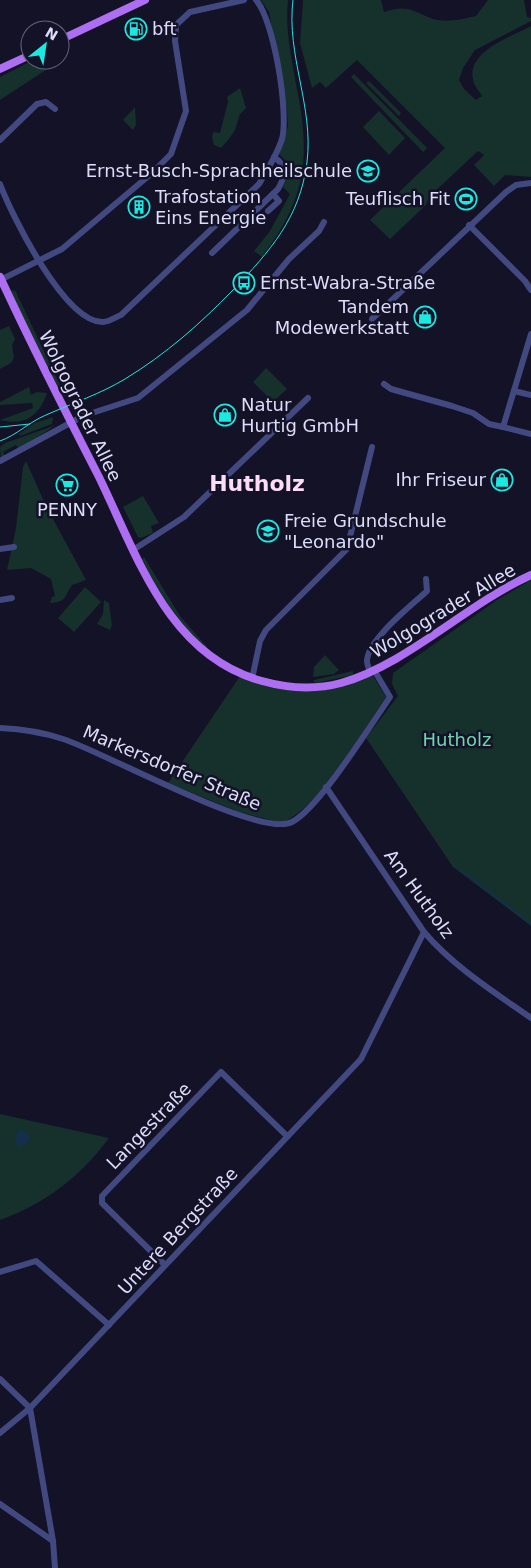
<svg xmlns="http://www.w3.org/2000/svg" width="531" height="1568" font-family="'DejaVu Sans',sans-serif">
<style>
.green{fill:#16302b}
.water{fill:#142f49}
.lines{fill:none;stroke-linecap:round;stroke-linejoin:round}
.stream{stroke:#142f49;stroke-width:2}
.minor{stroke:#424981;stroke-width:6}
.major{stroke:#ad6ef1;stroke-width:8}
.tram{stroke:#1be8df;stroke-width:1}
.labels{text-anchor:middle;stroke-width:5;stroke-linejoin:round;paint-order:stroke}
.poi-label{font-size:18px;fill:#dcddfb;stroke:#131227;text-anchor:start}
.street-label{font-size:18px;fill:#dcddfb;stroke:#131227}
.park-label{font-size:18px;fill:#6ed5ac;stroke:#131227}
.district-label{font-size:22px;font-weight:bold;fill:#fcddf5;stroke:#131227}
</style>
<rect width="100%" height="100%" fill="#131227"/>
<g class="green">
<path d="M261 0H288C285 28 291 56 296 84 311 156 307 197 262 257L254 251 270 231 290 194 283 187 288 175 289 164 279 154 288 126 287 110 269 12Z"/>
<path d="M303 0H381L384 12C408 4 412 11 433 19 447 23 463 19 476 16L488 0H524L527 17 531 18V21L475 50 463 68 459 80 464 89 476 100 482 96C480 92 475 87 474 83 463 52 511 37 531 26V177L505 175 494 186 474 165 484 155 478 151 429 197 426 205 390 239 370 220 445 148 357 60 326 88 320 82 312 88 300 43Z"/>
<polygon points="33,60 53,60 55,64 0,100 0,77"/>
<polygon points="354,74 427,148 423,152 351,77"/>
<polygon points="369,81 401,113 399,116 366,83"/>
<polygon points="240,88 246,108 240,114 235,130 228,140 221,148 214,145 212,138 213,132 220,133 228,102 227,97"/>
<polygon points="135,107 136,125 133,130 123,120"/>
<polygon points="379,111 405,138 389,155 363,127"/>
<polygon points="13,290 16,292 66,398 58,388 14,298 11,291"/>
<polygon points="9,326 15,339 12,345 14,358 11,363 0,369 0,330"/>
<polygon points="266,368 287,389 273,402 253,382"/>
<path d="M29 387 31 395 37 392 47 393C39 417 24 426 0 420L33 408 32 403 0 405V402Z"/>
<polygon points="53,417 52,424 20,436 19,434 35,423"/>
<polygon points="56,425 19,449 16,445 3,452 5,456 1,458 0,447 5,443"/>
<path d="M26 461 46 506 86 580 72 585C63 598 67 602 50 603L52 597 55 596 51 579 31 568 7 570 16 528 23 467Z"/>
<polygon points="143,496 159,523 151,526 153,533 141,538 138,537 123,507"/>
<path d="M144 557 180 616 207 647 204 648C178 621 158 592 142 559Z"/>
<polygon points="531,580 531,926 453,867 366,738 398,696 392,684 393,673 497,600"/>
<polygon points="85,587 101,602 74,632 58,618"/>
<polygon points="104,600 109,603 112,625 110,630 97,624 103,614"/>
<polygon points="325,655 339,670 334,674 313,677 314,667"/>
<polygon points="353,671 353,675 316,683 314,682 314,680"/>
<path d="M240 676 285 690 358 681 373 676 386 697C360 735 323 804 282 823L239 812 168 783Z"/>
<path d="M0 1114 109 1138C81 1176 45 1204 0 1220Z"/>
</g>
<polygon class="water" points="20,1129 29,1134 29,1141 21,1147 16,1144 15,1136"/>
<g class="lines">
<polyline class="stream" points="457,867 531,924"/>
<g class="minor">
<polyline points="0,140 37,104 46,102 55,109"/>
<path d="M0 184C12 216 65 323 103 322 109 322 116 317 121 315L259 184C267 170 277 155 282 139 289 113 274 20 256 0"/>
<polyline points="268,211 279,201 273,194"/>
<polyline points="469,225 525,281 531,290"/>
<path d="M212 253 278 189C286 175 288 167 274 157"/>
<polyline points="0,280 62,249 152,173 171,154 186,111 175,41 176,25 190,12 244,0"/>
<polyline points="372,319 506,192 516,185 531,183"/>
<polyline points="384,384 391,389 452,406 473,413 489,424 503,427 531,334"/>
<polyline points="514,391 531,395"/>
<polyline points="503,427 531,434"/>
<polyline points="0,461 83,416 138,398 247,310 289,259 319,231 324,222"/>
<polyline points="0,549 14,547"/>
<polyline points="133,550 184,517 308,398"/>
<polyline points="0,600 12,598"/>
<path d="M370 672C369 669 367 664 367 661 367 640 412 605 427 591L426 579"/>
<polyline points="252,679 260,641 266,630 347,549 372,447"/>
<path d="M0 728C22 729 42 732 63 739 104 752 260 839 292 822 319 808 370 726 390 697L374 670"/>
<path d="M326 787 424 932C454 967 494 992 531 1018"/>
<polyline points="165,1265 102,1203 102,1196 221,1072 287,1136"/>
<polyline points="0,1272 36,1261 109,1325"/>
<polyline points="0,1379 30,1408"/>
<polyline points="30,1408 53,1541 55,1568"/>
<polyline points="0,1433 30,1408 361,1059 424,932"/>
<polyline points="0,1504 53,1541"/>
</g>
<g class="major">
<polyline points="60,40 145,0"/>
<polyline points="0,69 30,55"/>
<path d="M0 277C31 344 65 411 99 477 137 555 168 656 262 681 287 688 315 690 341 683 406 665 467 604 531 575"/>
</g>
<g class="tram">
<polyline points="0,427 30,424"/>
<path d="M0 441C17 435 29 422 46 415 73 403 100 394 125 379 166 354 200 324 233 290 270 251 300 218 307 162 314 107 286 55 293 0"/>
</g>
</g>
<defs>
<g id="fuel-ring" transform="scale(1.125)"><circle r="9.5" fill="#131227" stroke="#1be8df" stroke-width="1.5"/><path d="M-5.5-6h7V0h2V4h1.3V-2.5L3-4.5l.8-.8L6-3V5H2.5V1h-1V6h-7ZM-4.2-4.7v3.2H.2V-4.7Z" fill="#1be8df"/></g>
<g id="school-ring" transform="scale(1.125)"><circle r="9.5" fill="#131227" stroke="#1be8df" stroke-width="1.5"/><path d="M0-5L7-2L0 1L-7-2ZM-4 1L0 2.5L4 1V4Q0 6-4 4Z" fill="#1be8df"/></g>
<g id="stadium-ring" transform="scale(1.125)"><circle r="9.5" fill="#131227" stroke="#1be8df" stroke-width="1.5"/><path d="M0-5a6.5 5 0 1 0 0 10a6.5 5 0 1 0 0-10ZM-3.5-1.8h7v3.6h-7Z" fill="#1be8df"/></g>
<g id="building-ring" transform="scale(1.125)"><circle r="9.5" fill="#131227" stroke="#1be8df" stroke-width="1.5"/><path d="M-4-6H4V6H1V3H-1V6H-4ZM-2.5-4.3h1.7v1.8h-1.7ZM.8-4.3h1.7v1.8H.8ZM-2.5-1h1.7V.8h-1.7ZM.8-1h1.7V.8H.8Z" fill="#1be8df"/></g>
<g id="bus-ring" transform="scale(1.125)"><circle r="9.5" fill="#131227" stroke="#1be8df" stroke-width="1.5"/><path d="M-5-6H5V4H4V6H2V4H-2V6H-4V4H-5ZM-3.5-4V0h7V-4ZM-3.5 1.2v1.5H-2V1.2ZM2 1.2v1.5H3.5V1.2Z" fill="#1be8df"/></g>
<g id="shop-ring" transform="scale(1.125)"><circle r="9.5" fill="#131227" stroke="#1be8df" stroke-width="1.5"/><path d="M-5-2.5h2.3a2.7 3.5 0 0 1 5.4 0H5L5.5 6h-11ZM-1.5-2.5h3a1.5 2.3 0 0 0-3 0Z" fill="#1be8df"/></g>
<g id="supermarket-ring" transform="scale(1.125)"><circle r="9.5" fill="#131227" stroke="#1be8df" stroke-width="1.5"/><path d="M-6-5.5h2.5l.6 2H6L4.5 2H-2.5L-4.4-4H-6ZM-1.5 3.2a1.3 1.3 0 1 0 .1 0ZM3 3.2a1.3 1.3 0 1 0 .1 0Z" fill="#1be8df"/></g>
</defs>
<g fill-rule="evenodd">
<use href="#fuel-ring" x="136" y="29"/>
<use href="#school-ring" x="368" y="171"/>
<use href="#stadium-ring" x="466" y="199"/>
<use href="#building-ring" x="139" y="207"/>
<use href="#bus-ring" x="244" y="283"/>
<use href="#shop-ring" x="425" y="317"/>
<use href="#shop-ring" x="225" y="415"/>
<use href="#shop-ring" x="502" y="480"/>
<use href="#supermarket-ring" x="67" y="485"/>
<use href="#school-ring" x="268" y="531"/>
</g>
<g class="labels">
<g class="poi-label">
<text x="152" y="35">bft</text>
<text x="352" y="177" text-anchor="end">Ernst-Busch-Sprachheilschule</text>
<text x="155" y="203">Trafostation<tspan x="155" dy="21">Eins Energie</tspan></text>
<text x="450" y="205" text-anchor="end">Teuflisch Fit</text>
<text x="260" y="289">Ernst-Wabra-Straße</text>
<text x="409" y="313" text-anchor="end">Tandem<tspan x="409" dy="21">Modewerkstatt</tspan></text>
<text x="241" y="411">Natur<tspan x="241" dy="21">Hurtig GmbH</tspan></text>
<text x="486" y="486" text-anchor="end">Ihr Friseur</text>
<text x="67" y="516" text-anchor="middle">PENNY</text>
<text x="284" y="527">Freie Grundschule<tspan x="284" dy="21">"Leonardo"</tspan></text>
</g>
<g class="street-label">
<text transform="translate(80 406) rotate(64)" y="6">Wolgograder Allee</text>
<text transform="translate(443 611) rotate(-31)" y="6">Wolgograder Allee</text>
<text transform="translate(172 768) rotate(23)" y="6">Markersdorfer Straße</text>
<text transform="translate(419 894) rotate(54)" y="6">Am Hutholz</text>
<text transform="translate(149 1126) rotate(-46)" y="6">Langestraße</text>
<text transform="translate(178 1231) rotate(-47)" y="6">Untere Bergstraße</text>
</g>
<g class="park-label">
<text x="457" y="746">Hutholz</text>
</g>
<g class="district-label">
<text x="257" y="491">Hutholz</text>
</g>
</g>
<g transform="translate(45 45) rotate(30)"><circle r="24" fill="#131227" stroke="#63637c"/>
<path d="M0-4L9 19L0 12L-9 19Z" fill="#1be8df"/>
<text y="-8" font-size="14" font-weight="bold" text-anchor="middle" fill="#dcddfb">N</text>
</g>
</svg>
